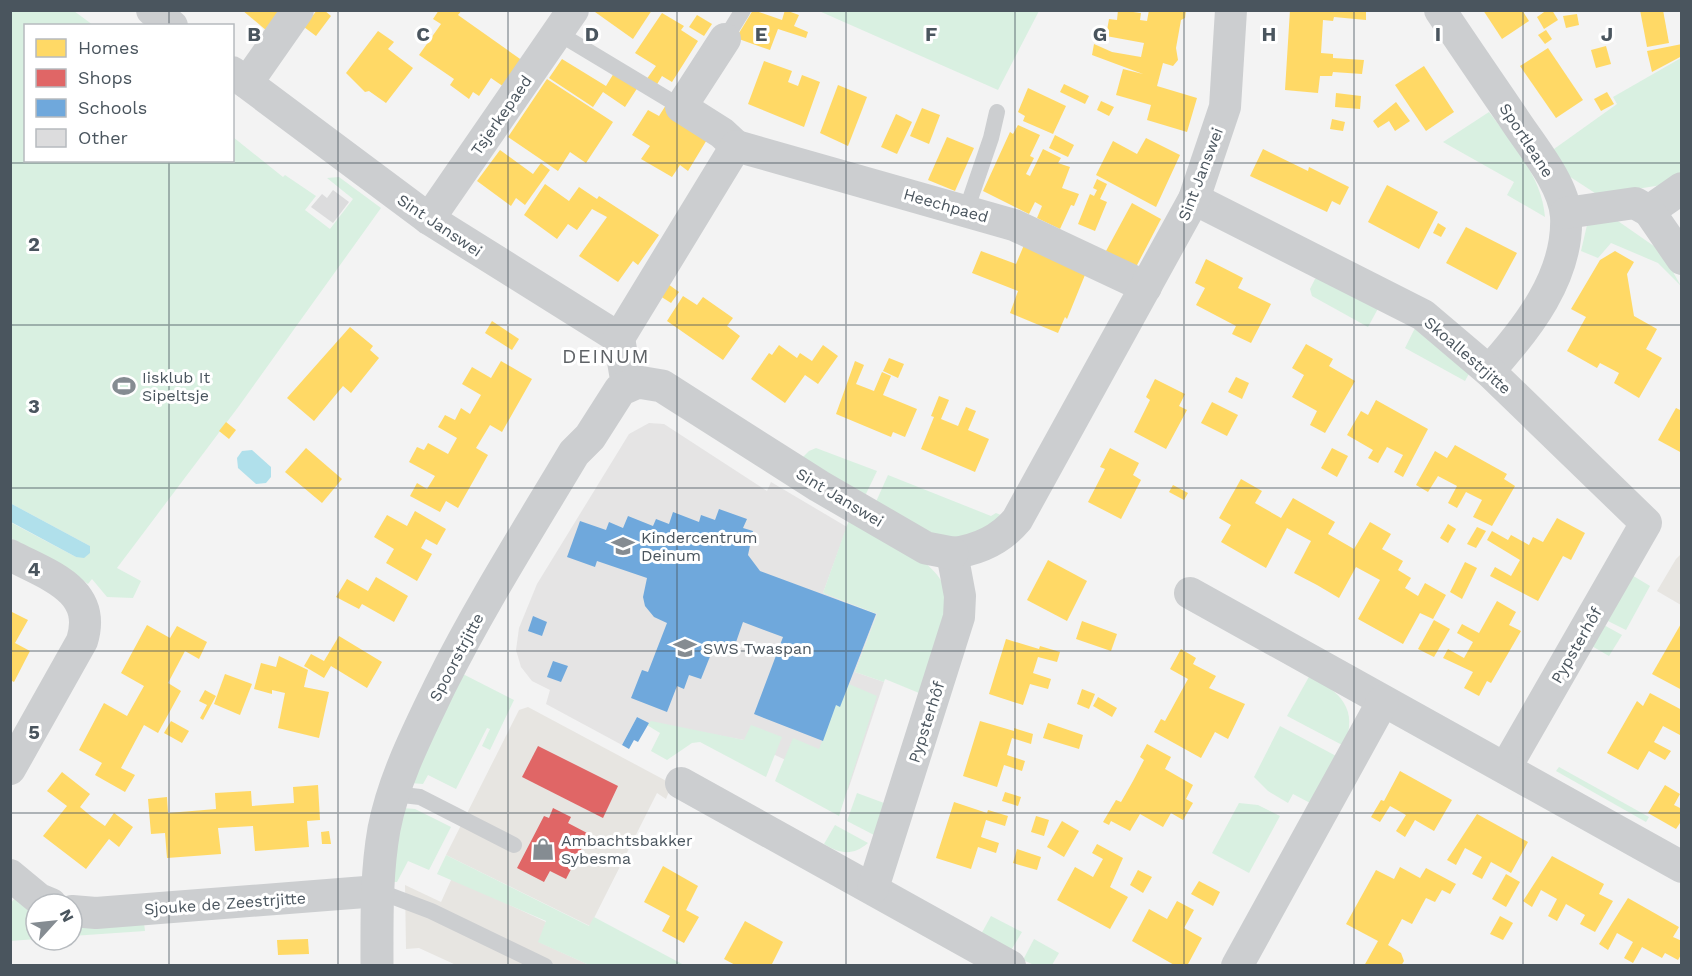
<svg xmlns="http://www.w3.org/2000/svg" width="1692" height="976" font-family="'Work Sans',sans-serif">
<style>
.commercial{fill:#e7e5e1}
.education{fill:#e5e4e4}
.green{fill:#d9f0e1}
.water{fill:#b0e0eb}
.homes{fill:#ffd966}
.shops{fill:#e06666}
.schools{fill:#6fa8dc}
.building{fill:#dcdcdd}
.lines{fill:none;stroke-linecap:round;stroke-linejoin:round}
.service{stroke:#ccced0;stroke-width:16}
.minor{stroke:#ccced0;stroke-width:32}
.tertiary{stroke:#ccced0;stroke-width:33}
.grid{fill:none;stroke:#4a555e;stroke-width:1.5;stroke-opacity:0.55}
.labels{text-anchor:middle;stroke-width:6;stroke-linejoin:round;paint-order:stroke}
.street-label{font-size:16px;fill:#4a555e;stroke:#fff}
.poi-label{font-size:16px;fill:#4a555e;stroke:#fff;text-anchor:start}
.quarter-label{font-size:20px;letter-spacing:1.5px;fill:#5e6266;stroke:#fff}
.grid-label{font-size:20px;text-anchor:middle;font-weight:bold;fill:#4a555e;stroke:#fff;stroke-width:6;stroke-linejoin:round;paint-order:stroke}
</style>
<rect width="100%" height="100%" fill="#f3f3f3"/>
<g class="commercial">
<polygon points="1681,554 1681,605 1657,591 1676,559"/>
<polygon points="528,707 672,784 666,799 657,793 590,926 446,855 519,710"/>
<polygon points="452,878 546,922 539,942 589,965 456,965 419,948 406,949 405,885 441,902"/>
</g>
<polygon class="education" points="649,423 664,424 767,491 771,482 847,527 823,593 877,614 855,672 884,682 848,790 744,740 649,723 637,717 622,745 546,704 550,690 532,681 521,667 516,650 519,628 537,584 629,434"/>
<g class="green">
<polygon points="11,11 74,11 93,25 26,26 26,160 232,160 233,137 283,177 285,175 316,196 305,210 330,229 353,199 327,178 339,177 381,208 239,406 117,568 141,581 133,598 107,597 92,579 88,584 67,569 11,538 10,522 76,557 90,546 10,503"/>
<polygon points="819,11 1039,11 998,90"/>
<polygon points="1681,58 1681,172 1662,185 1598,195 1555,167 1547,154 1617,104 1613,97"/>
<path d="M1489 112C1512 143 1542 177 1545 217L1507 195 1514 182 1443 142Z"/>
<polygon points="1615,219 1661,251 1681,286 1658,263 1611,243 1598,258 1581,251 1587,225"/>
<polygon points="1326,275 1381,303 1368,327 1312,296 1310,289 1315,279"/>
<polygon points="1416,326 1471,370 1465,381 1405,348"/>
<polygon points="816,448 877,471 864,498 801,459 809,451"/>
<polygon points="888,475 991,516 996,513 1006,517 980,535 942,538 875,504"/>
<path d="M849 520C877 535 942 560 946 594 949 617 927 669 919 693L885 679 884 682 855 672 877 614 823 593Z"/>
<polygon points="1630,574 1650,586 1626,630 1604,619"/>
<polygon points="1602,624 1622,635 1609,656 1590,645"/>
<polygon points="457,671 514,700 490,750 482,746 490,729 487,728 456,789 428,775 423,784 410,783"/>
<path d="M1310 675C1340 693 1359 708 1344 746L1287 716Z"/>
<polygon points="849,684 877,696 839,816 775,781 793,738 819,749 836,705 840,706"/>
<polygon points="651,721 744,740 751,725 782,737 766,777 700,742 692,743 667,760 651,751 660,733 647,725"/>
<polygon points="1280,726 1338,757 1312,804 1293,794 1288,803 1268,791 1254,777"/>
<polygon points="1559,767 1649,817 1646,822 1556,771"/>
<polygon points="857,793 884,803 874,835 847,821"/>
<polygon points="1239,803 1258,805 1280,816 1249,873 1212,853"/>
<polygon points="402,808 415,809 451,827 429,870 408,861 397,882 390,882"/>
<path d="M835 825 868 843C853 856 840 854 824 844Z"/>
<polygon points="446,855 589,926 594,917 684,965 589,965 538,942 546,921 437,874"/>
<polygon points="15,898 36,913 36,939 11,941 11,903"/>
<polygon points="991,916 1022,932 1010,952 980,936"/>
<polygon points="144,923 145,931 72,936 72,925"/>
<polygon points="1034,939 1059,953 1052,965 1034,965 1023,960"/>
</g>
<g class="water">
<polygon points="252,450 271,467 271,477 266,483 256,484 238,468 237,458 242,451"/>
<polygon points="10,503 90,546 90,553 84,558 76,557 11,522"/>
</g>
<g class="homes">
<polygon points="242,10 282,10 267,31"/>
<polygon points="317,10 324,10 331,16 316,36 304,27"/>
<polygon points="439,10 462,10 458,15 523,61 504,87 491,78 479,96 473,92 469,99 450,85 454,79 419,55 441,24 433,19"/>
<polygon points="596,10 652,10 633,39 595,12"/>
<polygon points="753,10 782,20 785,10 799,15 794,26 808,32 806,38 778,29 770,50 736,38"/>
<polygon points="1118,10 1141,13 1140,20 1147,21 1149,10 1186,10 1185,18 1181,20 1176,48 1178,60 1173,66 1163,63 1157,86 1197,98 1187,132 1147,120 1151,105 1116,95 1123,69 1143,74 1092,55 1094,44 1112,52 1141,57 1144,43 1106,36 1109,19 1117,20"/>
<polygon points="1290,10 1366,10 1366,20 1334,17 1333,21 1323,20 1321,53 1333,54 1333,58 1364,60 1362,74 1333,72 1332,76 1320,76 1318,93 1285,90"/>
<polygon points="1483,10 1522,10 1529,21 1502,39"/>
<polygon points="1547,10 1552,10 1558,20 1544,29 1537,17"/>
<polygon points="1640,10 1663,10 1669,43 1647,47"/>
<polygon points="662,13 684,26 681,30 698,41 672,82 662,76 656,86 646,80 656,66 635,53"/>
<polygon points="1577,14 1579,25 1566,28 1563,16"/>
<polygon points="697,15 712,24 704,36 689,27"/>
<polygon points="1546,30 1552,39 1545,44 1538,35"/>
<polygon points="378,31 394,42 388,49 413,68 386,103 369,91 365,92 346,73"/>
<polygon points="1682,44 1682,56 1652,72 1647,51"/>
<polygon points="1606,46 1611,64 1596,68 1591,50"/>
<polygon points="1548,48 1583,100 1556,118 1520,66"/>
<polygon points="562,59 606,86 614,73 638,87 625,107 603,92 593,107 549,78"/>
<polygon points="764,61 792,71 788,82 798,86 802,75 820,82 804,127 748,104"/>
<polygon points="1424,66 1454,112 1426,131 1395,85"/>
<polygon points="547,79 613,122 586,163 570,152 558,171 508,137"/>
<polygon points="1064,84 1089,96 1085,104 1060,92"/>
<polygon points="838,85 867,97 848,146 820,133"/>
<polygon points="1028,88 1066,106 1053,134 1023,121 1025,116 1018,112"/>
<polygon points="1607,92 1614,104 1601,111 1594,99"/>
<polygon points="1336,93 1361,96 1360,109 1335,107"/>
<polygon points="1101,101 1114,107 1109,116 1097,110"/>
<polygon points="1396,102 1410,121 1395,131 1389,121 1378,128 1373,121"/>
<polygon points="666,105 711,133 688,171 680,165 672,177 641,159 650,146 632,135 648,110 659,116"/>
<polygon points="922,108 940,115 929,144 910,136"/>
<polygon points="896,114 912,122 897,154 881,147"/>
<polygon points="1332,119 1345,122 1343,131 1330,129"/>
<polygon points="1018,125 1040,135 1030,156 1034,158 1026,174 1030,176 1043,149 1061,158 1058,163 1070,167 1062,188 1079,194 1074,206 1071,205 1060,229 1037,218 1042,206 1035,202 1029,214 983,191 1010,132 1013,134"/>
<polygon points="1055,135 1074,145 1068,157 1049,148"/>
<polygon points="947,137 974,148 955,191 928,180"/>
<polygon points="1146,138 1180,155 1156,207 1096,175 1113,141 1137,154"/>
<polygon points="1263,149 1308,171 1309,167 1349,187 1340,205 1332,201 1327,212 1250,176"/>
<polygon points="500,150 533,174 541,163 550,170 525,205 516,198 511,206 477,181"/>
<polygon points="1097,179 1107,184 1100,199 1107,202 1095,231 1078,224 1090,194 1094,196 1097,190 1093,188"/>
<polygon points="545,184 569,201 579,187 597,199 599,196 659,235 638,265 633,261 618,282 579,256 607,217 592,209 577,230 568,224 557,239 524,215"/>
<polygon points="1387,185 1438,212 1419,249 1368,222"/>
<polygon points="1132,203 1161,219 1136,267 1106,251"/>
<polygon points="1438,223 1446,228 1441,237 1433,233"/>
<polygon points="1466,227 1517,253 1497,290 1446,263"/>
<polygon points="1024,245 1087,270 1067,319 1065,317 1058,333 1010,313 1018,291 972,273 981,251 1016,264"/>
<polygon points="1615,251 1634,262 1627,274 1634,316 1657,329 1646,349 1662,358 1639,398 1614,383 1619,373 1600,363 1597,368 1567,351 1586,317 1571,309 1600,260"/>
<polygon points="1206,259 1243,278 1238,288 1271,304 1251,343 1232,334 1236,326 1196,305 1205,288 1195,283"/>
<polygon points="668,284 679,292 671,303 660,296"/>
<polygon points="683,296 697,305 703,297 733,318 727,326 740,336 723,360 667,321"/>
<polygon points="492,321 519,339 512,350 485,333"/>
<polygon points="350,327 373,346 370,350 379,358 351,393 343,386 314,421 287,398"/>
<polygon points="1306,344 1333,359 1329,366 1355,381 1325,433 1310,425 1317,411 1292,397 1304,375 1292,368"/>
<polygon points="779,345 797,358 800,353 812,361 823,345 838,356 818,384 805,375 785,403 751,379 769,353 772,355"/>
<polygon points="889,358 904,364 898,378 883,371"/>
<polygon points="501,361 532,379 502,432 490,425 476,448 488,455 458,508 446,501 440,512 410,496 417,483 427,489 435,476 409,462 417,447 424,450 428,443 448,454 457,438 438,427 445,415 455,420 461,408 470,414 481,395 462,384 472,367 491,378"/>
<polygon points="855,361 864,365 856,384 874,391 882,372 891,376 883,395 917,409 905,437 893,432 891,437 836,414"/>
<polygon points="1236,377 1249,383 1242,399 1228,392"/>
<polygon points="1155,379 1185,394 1179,406 1187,410 1166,449 1134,432 1150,400 1146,397"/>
<polygon points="939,396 949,400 941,419 958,426 966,407 976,411 968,430 989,439 975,472 921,449 934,417 931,416"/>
<polygon points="1376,400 1428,429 1403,477 1394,472 1403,455 1387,447 1378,463 1368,458 1373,450 1347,435 1361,411 1368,415"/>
<polygon points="1212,402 1238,415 1227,436 1201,423"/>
<polygon points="1676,408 1682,411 1682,453 1658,440"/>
<polygon points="226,422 236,430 229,439 219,431"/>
<polygon points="1455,445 1507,474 1504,479 1515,486 1492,526 1473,517 1482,500 1466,492 1457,508 1448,503 1457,486 1438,476 1428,492 1416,485 1435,451 1447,458"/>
<polygon points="306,448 342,479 322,503 285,472"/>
<polygon points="1110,448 1139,463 1133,475 1141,480 1121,519 1088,502 1105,469 1100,467"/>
<polygon points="1332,448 1348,456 1337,477 1321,468"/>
<polygon points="1241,479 1262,491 1255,503 1281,518 1293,498 1335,522 1328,534 1354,549 1370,522 1391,534 1382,549 1403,561 1398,570 1411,578 1405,588 1418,596 1425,583 1446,595 1433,619 1420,613 1403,644 1358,619 1380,580 1356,567 1339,598 1317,585 1294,573 1311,541 1287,528 1266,568 1221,542 1231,525 1219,518"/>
<polygon points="1173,485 1188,493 1184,500 1169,492"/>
<polygon points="415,511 446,529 437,545 426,539 421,548 432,554 417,581 386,563 394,549 374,537 387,515 407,526"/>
<polygon points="1557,518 1585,533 1571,560 1563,556 1538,601 1490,576 1495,567 1511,576 1520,560 1487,540 1492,531 1508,540 1511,535 1529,545 1533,537 1543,542"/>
<polygon points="1448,524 1456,529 1448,543 1440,538"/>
<polygon points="1477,527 1486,531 1476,548 1467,544"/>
<polygon points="1048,560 1087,581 1067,621 1027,600"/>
<polygon points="1465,562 1477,568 1462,599 1450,592"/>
<polygon points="376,577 408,596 394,622 362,604 359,609 336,597 347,579 368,591"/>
<polygon points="1497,601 1516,612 1509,625 1521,631 1491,683 1487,681 1479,696 1464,688 1473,672 1443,658 1448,649 1464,658 1473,642 1457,633 1462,624 1479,633"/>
<polygon points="10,611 28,620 15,643 30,651 14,682 10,680"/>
<polygon points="1434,620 1450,629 1434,657 1418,649"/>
<polygon points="1082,621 1117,634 1111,651 1076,639"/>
<polygon points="1682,622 1682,690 1652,674"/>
<polygon points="147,625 170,638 177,626 207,642 199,659 185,651 168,683 181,691 158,733 144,725 121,768 135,775 125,792 95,775 102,763 79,750 104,703 127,716 144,686 121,673"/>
<polygon points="339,636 382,662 367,688 331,666 324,678 304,666 311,654 324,661"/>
<polygon points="1006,639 1039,649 1040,646 1060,652 1057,662 1038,657 1033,673 1051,679 1048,689 1030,684 1023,705 989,694"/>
<polygon points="1181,649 1196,658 1193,664 1216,676 1209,688 1245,704 1228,739 1215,732 1201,758 1154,732 1161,719 1165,721 1188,679 1170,669"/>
<polygon points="279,656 308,670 304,687 329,692 319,738 278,728 285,693 272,690 272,694 254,689 261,663 276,667"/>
<polygon points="225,674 252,684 240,715 214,704"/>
<polygon points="1082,689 1095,694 1089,709 1077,704"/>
<polygon points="205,690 216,696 203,720 200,718 207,705 199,701"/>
<polygon points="1650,693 1682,710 1682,732 1680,735 1663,726 1654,742 1671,751 1665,760 1649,751 1638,770 1607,753 1637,701 1643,706"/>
<polygon points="1098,697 1117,708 1112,717 1093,706"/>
<polygon points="171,721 189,731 182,743 164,733"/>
<polygon points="980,721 1014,731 1014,728 1033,734 1031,744 1012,738 1007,755 1025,761 1022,771 1004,765 997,787 963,776"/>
<polygon points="1048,723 1083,735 1079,749 1043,738"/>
<polygon points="1147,744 1171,757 1165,769 1193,785 1186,799 1193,803 1183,820 1171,813 1163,827 1140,814 1130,831 1111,821 1109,825 1103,822 1116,800 1121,802 1133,781 1144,760 1140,757"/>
<polygon points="1400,771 1452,800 1434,831 1415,820 1405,837 1396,831 1406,815 1390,806 1380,822 1371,817 1381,800 1384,801"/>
<polygon points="62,772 90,794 80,807 92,817 105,826 114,813 133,827 119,847 109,839 86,869 43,836 67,806 47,791"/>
<polygon points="318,785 320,820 307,821 309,847 255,851 253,826 218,828 221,854 167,858 165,833 151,834 148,799 167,797 168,813 216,809 215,793 251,791 252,806 278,804 294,803 293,787"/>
<polygon points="1665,785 1680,794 1674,805 1682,809 1682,820 1676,829 1648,813"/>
<polygon points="1005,792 1021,797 1018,806 1002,801"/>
<polygon points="954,802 987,813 988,810 1008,816 1005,826 986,820 981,837 999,843 996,853 978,847 971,869 936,858"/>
<polygon points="1477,814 1528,842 1511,873 1491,862 1482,879 1472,874 1482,857 1465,848 1456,865 1447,860"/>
<polygon points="1036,816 1049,820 1044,836 1031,832"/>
<polygon points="1062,821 1079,831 1064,857 1047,847"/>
<polygon points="329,831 331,844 322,844 321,832"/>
<polygon points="1097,844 1123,858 1110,887 1128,897 1110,929 1057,900 1075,867 1093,877 1103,859 1092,853"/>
<polygon points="1017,849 1041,857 1037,870 1013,863"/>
<polygon points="1552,856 1604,884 1599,894 1613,901 1595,932 1580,924 1585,915 1566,904 1557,921 1548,916 1557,899 1541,890 1532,907 1523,901"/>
<polygon points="663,866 698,886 686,910 699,917 684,943 662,931 670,916 644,902"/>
<polygon points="1400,867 1420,878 1426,868 1456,884 1450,894 1442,890 1435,902 1426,898 1412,924 1402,919 1388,945 1401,953 1404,961 1401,966 1364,966 1378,941 1346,924 1376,870 1394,879"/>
<polygon points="1138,870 1152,877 1143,893 1130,885"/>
<polygon points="1506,874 1520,882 1506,907 1492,899"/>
<polygon points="1199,881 1220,892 1213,906 1191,894"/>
<polygon points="1628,898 1679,927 1673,937 1682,941 1682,953 1678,960 1665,953 1662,958 1642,947 1633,963 1624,958 1633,942 1617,933 1608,950 1599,944"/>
<polygon points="1177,901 1194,910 1184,928 1202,938 1187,966 1176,966 1132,941 1149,909 1167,919"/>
<polygon points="1500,916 1513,923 1503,940 1490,934"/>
<polygon points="745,921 783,942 771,966 737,966 724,959"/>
<polygon points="308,939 309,954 278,955 277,940"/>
</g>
<g class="shops">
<polygon points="538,746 618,786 603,818 522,777"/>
<polygon points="553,808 571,817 568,823 589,834 566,879 550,871 544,882 517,868 544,816 549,818"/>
</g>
<g class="schools">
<polygon points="719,509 747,519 743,528 753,531 748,555 760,571 876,614 840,707 836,705 823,741 754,714 783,637 743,622 734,648 723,644 718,656 711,654 701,679 689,675 684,689 677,686 667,712 631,698 642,670 648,672 667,623 654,617 645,606 643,597 647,578 597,561 595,567 567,557 580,521 606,530 609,522 623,528 628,516 653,526 656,519 669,524 673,512 699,522 701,515 715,520"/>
<polygon points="533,616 547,622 542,636 528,631"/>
<polygon points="553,661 568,666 561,682 547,677"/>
<polygon points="637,717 649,723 638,742 634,740 629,749 622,745"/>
</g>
<polygon class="building" points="333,190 349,202 333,223 311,207 322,194 327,198"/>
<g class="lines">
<g class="service">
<polyline points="558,33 681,107"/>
<polyline points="725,39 743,10"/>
<polyline points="966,211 991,138 997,112"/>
<polyline points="394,794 420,797 514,845"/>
<polyline points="378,891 431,911 545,966"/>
</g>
<g class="minor">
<polyline points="152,10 172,26"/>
<path d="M1440 10C1464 46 1488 81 1512 116 1529 143 1564 183 1566 216 1569 276 1527 329 1489 371"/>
<polyline points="725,39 681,107 722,133 736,146"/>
<polyline points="232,72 429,219 619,338 627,385"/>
<polyline points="247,83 298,10"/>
<polyline points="1194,199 1423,315 1489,371 1646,523 1506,767"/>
<polyline points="1649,211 1682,188"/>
<polyline points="1566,213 1635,203 1649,211 1682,259"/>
<polyline points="429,219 573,10"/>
<polyline points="619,338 736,146 1014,225 1146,287"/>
<path d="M10 555C47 575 98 589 82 641L10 769"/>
<polyline points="1190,593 1682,867"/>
<polyline points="681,783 1010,966"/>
<polyline points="10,875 39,899 51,904"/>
<path d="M873 888 959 617 960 596 952 553C978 550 1000 540 1017 520L1194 199 1225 107 1231 10"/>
<polyline points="72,911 96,913 378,891"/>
<polyline points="1237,966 1383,701"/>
</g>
<path class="tertiary" d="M377 966C377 920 376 874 384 829 394 778 418 732 440 686 480 606 528 530 574 453L590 437 620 390 638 382 662 386 819 486 926 548 952 553"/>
</g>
<path class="grid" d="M169 10V26M338 10V966M508 10V966M677 10V966M846 10V966M1015 10V966M1184 10V966M1354 10V966M1523 10V966M169 160V966M10 163H1682M10 325H1682M10 488H1682M10 651H1682M10 813H1682"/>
<defs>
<g id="stadium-bare" transform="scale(1.8)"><path d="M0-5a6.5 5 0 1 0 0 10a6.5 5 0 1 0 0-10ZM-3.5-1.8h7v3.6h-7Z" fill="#858c92" stroke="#fff" stroke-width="2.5" paint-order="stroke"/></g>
<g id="school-bare" transform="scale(1.8)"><path d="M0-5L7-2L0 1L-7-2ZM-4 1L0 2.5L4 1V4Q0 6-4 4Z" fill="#858c92" stroke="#fff" stroke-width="2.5" paint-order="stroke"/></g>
<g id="shop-bare" transform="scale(1.8)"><path d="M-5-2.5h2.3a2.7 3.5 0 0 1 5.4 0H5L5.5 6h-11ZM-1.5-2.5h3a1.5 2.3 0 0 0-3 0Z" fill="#858c92" stroke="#fff" stroke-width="2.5" paint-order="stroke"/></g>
</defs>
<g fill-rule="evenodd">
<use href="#stadium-bare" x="124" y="386"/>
<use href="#school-bare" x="623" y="546"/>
<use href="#school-bare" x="685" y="648"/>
<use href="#shop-bare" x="543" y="849"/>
</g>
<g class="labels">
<g class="street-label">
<text transform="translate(501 115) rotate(-55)" y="6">Tsjerkepaed</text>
<text transform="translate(1527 140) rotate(57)" y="6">Sportleane</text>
<text transform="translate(1200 174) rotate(-69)" y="6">Sint Janswei</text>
<text transform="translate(946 205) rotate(16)" y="6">Heechpaed</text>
<text transform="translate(440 225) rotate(34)" y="6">Sint Janswei</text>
<text transform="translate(1468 355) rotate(41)" y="6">Skoallestrjitte</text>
<text transform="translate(840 497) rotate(31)" y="6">Sint Janswei</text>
<text transform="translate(1576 645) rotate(-60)" y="6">Pypsterhôf</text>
<text transform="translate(456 657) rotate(-62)" y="6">Spoorstrjitte</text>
<text transform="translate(926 722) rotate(-72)" y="6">Pypsterhôf</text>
<text transform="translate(225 903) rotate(-4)" y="6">Sjouke de Zeestrjitte</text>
</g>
<g class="poi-label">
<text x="142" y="383">Iisklub It<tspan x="142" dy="18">Sipeltsje</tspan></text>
<text x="641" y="543">Kindercentrum<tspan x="641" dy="18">Deinum</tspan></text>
<text x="703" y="654">SWS Twaspan</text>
<text x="561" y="846">Ambachtsbakker<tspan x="561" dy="18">Sybesma</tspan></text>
</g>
<g class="quarter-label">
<text x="606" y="363">DEINUM</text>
</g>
</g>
<g class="grid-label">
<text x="254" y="41">B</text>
<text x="423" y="41">C</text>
<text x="592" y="41">D</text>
<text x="761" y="41">E</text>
<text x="931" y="41">F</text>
<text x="1100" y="41">G</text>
<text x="1269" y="41">H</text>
<text x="1438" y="41">I</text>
<text x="1607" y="41">J</text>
<text x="34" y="251">2</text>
<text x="34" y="413">3</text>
<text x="34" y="576">4</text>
<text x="34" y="739">5</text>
</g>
<rect width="1692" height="976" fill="none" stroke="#4a555e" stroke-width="24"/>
<rect x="24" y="24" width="210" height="138" fill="#ffffff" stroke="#b7bbbf" stroke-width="1.5"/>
<rect x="36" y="39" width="30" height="18" fill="#ffd966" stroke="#b7bbbf" stroke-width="1.5"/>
<text x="78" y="54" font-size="18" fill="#4a555e">Homes</text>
<rect x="36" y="69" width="30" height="18" fill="#e06666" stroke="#b7bbbf" stroke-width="1.5"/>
<text x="78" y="84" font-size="18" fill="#4a555e">Shops</text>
<rect x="36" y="99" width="30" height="18" fill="#6fa8dc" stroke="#b7bbbf" stroke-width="1.5"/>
<text x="78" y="114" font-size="18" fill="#4a555e">Schools</text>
<rect x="36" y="129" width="30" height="18" fill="#dcdcdd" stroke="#b7bbbf" stroke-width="1.5"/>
<text x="78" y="144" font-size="18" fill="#4a555e">Other</text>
<g transform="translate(54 922) rotate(63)"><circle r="28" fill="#ffffff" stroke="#b7bbbf" stroke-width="1.5"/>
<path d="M0-4.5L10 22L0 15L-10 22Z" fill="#858c92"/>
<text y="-9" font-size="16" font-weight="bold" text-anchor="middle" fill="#4a555e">N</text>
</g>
</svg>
